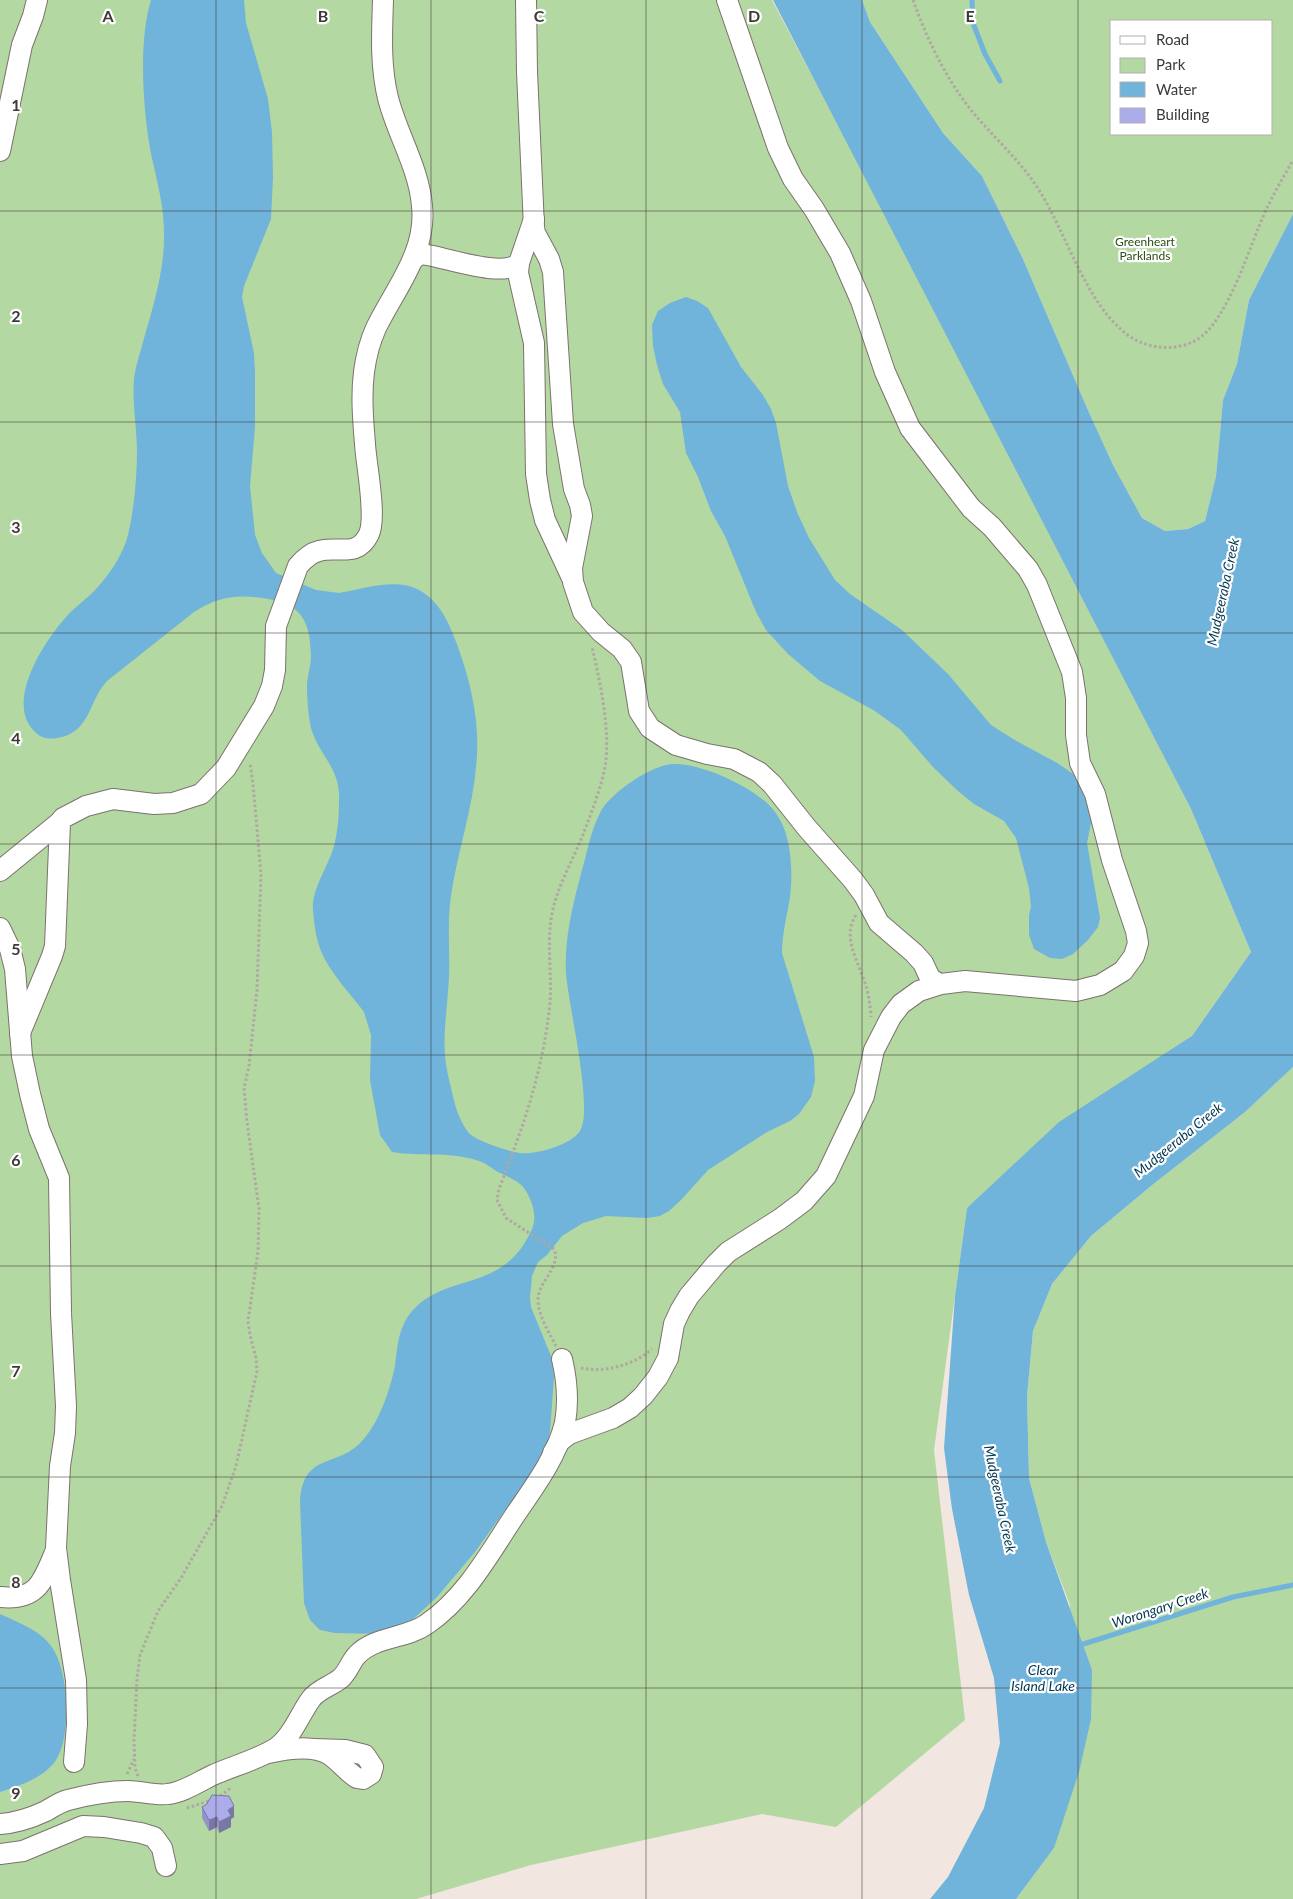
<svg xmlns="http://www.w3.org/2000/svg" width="1293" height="1899" font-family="Lato,sans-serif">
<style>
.green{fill:#b4d8a1;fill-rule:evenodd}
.water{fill:#70b3db}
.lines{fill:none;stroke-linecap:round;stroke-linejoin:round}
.stream{stroke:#70b3db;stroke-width:5}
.minor-casing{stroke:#7c726d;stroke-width:22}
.path{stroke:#b0a7a3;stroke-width:3;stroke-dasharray:2.5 2.5;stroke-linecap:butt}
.minor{stroke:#fff;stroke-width:20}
.wall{fill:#9594c9}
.shaded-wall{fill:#7978a4}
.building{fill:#adacea;stroke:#7978a4}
.grid{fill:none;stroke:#3d3937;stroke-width:1;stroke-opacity:0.55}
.labels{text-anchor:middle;stroke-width:4.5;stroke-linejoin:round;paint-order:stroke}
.park-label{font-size:12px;fill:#294c11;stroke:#fff}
.water-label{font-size:14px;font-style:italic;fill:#003852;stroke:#fff}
.grid-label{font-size:16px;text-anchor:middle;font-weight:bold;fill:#3d3937;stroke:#fff;stroke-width:4.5;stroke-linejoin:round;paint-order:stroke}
</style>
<rect width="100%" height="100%" fill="#f2e6e1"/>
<g class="green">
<polygon points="0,0 772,0 866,178 1191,809 1251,952 1192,1036 967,1208 934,1450 965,1720 836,1827 762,1814 531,1865 416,1899 0,1899"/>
<path d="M862 0H1293V214L1249 300 1237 364 1223 400 1216 476 1205 521 1188 529 1165 531 1142 518 1113 465 1087 408 1023 259 982 176 943 133 870 22ZM1112 21H1272V134H1112Z"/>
<polygon points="1293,1067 1293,1899 1016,1899 1054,1848 1070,1605 1046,1542 1029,1478 1027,1396 1033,1331 1052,1284 1091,1236 1151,1186 1245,1112"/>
</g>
<g class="water">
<path d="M151 0H244L246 23 268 99 272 132 273 177 271 219 244 286 242 297 254 353 255 372V427L250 486 255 535 262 553 276 573 316 590 339 593C363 589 394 578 417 589 440 600 450 625 458 647 470 680 479 718 477 754 475 803 458 848 451 896 447 923 450 950 449 976 448 1003 443 1030 445 1056 446 1068 449 1080 452 1092 455 1107 459 1119 468 1132 475 1141 508 1151 520 1153 536 1155 571 1145 580 1131 594 1109 568 1004 566 973 564 934 575 896 585 859 589 843 593 826 601 811 612 792 650 766 672 764 699 762 751 786 770 806 776 812 782 822 785 831 792 852 793 881 789 903 786 920 782 936 782 953L814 1057 815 1081 811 1097 799 1114 790 1121 767 1132 708 1170 681 1200 669 1211 660 1216 647 1218 606 1216 583 1223 562 1236 547 1255 538 1262 532 1276 530 1298 531 1307 551 1356 554 1377 550 1432 546 1450 539 1463 475 1552 437 1597 411 1621 403 1627 381 1634 335 1633 320 1630 310 1620 304 1603 300 1502C303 1451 337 1469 362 1441 379 1423 390 1390 395 1366 397 1350 398 1332 407 1318 438 1271 498 1295 528 1237 535 1225 536 1217 532 1204 525 1183 517 1181 498 1172 491 1168 486 1163 479 1161 451 1151 421 1157 392 1152L380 1135 370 1080 371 1035 364 1012C350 993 330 973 321 951 316 939 314 923 313 910 311 890 329 865 334 846 338 831 339 815 339 801 341 768 319 756 311 728 308 714 307 697 307 683 308 674 311 665 311 656 310 619 301 603 262 598 235 594 217 597 194 612L107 681C88 701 91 733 57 738 51 739 47 739 40 736 0 709 43 642 67 616 76 606 88 598 97 588 110 573 123 555 128 535 134 509 137 478 137 451 137 428 132 404 134 380 135 367 140 354 143 342 153 307 165 269 164 233 164 207 157 180 151 154 143 111 138 42 151 0Z"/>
<polygon points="773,0 862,0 870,22 943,133 982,176 1023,259 1087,408 1113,465 1142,518 1165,531 1188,529 1205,521 1216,476 1223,400 1237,364 1249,300 1293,214 1293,1067 1245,1112 1151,1186 1091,1236 1052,1284 1033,1331 1027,1396 1029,1478 1046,1542 1092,1670 1091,1719 1079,1772 1054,1848 1016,1899 930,1899 948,1877 984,1808 1000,1743 994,1678 969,1595 952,1509 944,1448 955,1296 967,1208 1059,1122 1192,1036 1251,952 1191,809"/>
<polygon points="686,297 697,301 708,308 741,367 763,395 771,409 776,423 788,486 797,512 809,538 835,580 850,594 902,630 948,674 991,725 1013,739 1059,764 1076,776 1091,808 1091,823 1087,843 1100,918 1098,927 1088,940 1073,954 1062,959 1050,958 1034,949 1029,935 1029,915 1031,907 1029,888 1016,838 1004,821 974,804 958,791 933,767 901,730 875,711 820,681 788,654 766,630 756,612 725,536 711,511 698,477 686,453 680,412 663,384 657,365 653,346 652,325 658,311 670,303"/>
<path d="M0 1614C17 1622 40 1630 51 1646 69 1669 72 1736 56 1760 44 1778 19 1786 0 1792Z"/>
</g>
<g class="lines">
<g class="stream">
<polyline points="972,0 973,23 985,54 1000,81"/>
<polyline points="1077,1646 1233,1597 1293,1585"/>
</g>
<g class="minor-casing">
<g id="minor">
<polyline points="526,0 527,72 534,227 535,233 549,259 553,272 563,424 574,489 580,505 582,516 572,568 573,582 583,612 601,632 622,649 631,662 639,711 650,728 676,745 707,754 734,759 759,772 772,784 807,828 853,880 864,895 879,923 914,953 923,963 930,978 939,984"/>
<polyline points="0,151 22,45 33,16 37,0"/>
<polyline points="534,219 519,263 518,273 534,343 536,474 540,500 545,520 572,578"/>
<path d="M413 259 421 254C443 256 502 279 519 263"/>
<polyline points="0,871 60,822"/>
<polyline points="0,928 10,949 15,969 22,1056 30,1094 39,1129 59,1178 61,1313 66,1406 65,1433 60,1466 56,1548 60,1580 76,1680 77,1724 74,1762"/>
<path d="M20 1033 52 956 55 946 60 822 63 818 86 806 113 799 154 804 173 803 201 794 226 768 264 706 272 686 275 670 276 626 298 566C304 559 310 553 319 551 337 545 357 559 369 534 377 516 366 464 365 444 363 420 361 395 364 372 366 357 370 341 376 328 395 289 427 252 422 206 419 168 397 134 388 98 380 65 382 33 383 0"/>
<polyline points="553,1453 560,1441 569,1434 613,1418 630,1408 643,1396 658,1377 668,1358 674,1324 680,1311 689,1296 716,1264 728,1252 780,1219 804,1201 826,1176 864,1096 874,1050 891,1017 901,1004 919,991 941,984 965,981 1076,991 1100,985 1123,971 1134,956 1138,943 1136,931 1112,860 1095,794 1080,763 1076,735 1076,698 1072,672 1037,585 1028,569 992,527 971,508 910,428 885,372 861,301 840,253 814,209 793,179 778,148 727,0"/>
<path d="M0 1597C39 1601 43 1580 56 1550"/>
<path d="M268 1753C286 1749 313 1744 330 1755 340 1762 347 1772 357 1778L363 1779 371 1774 373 1767 365 1755 345 1750 314 1749"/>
<path d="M0 1824C17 1823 31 1818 46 1811 53 1807 60 1802 68 1800 87 1795 108 1791 128 1791 141 1791 155 1796 168 1794 184 1792 198 1782 213 1775 233 1766 257 1760 276 1748 292 1737 300 1714 311 1699 318 1689 332 1686 341 1678 348 1672 351 1661 357 1655 375 1636 406 1639 427 1624 465 1598 488 1556 513 1518 533 1488 556 1459 565 1423 569 1400 567 1380 562 1359"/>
<polyline points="0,1854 23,1851 83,1826 104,1827 141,1833 154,1837 162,1848 166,1866"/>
</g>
</g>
<g class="path">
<path d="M913 0C927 39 945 77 971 110 993 137 1020 160 1039 190 1066 233 1085 300 1124 332 1144 349 1175 353 1198 339 1229 319 1250 244 1266 210 1274 193 1284 176 1293 160"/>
<path d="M856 915C843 935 855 955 862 975 868 989 870 1002 871 1017"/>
<path d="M556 1346C549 1332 539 1317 538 1301 537 1282 562 1267 554 1249L506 1218 497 1200 499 1189C524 1125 543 1071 550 1003 552 976 547 946 551 920 555 889 573 861 584 832 592 811 601 788 605 767 611 732 600 681 592 647"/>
<path d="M581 1368C605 1373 634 1365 652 1349"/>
<polyline points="127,1774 134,1759"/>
<polyline points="138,1776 135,1768 134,1740 137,1679 140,1655 158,1611 181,1578 222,1506 236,1466 257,1371 256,1358 250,1335 248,1321 258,1252 259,1209 247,1122 244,1088 249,1066 257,990 261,874 253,784 250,763"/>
<polyline points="220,1796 231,1788"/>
<polyline points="187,1808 212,1800"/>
</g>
<use href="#minor" class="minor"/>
</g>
<polygon class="wall" points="202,1807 234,1817 231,1819 231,1827 219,1833 217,1827 209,1831 202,1818"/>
<g class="shaded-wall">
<polygon points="234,1806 234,1817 231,1819 231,1827 219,1833 219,1822 228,1810"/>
<polygon points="217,1817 217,1827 209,1831 209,1820"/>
</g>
<polygon class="building" points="212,1795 229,1796 234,1806 228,1810 231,1816 219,1822 217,1817 209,1820 202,1807 206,1805"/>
<path class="grid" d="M216 0V1899M431 0V1899M646 0V1899M862 0V1899M1078 0V1899M0 211H1293M0 422H1293M0 633H1293M0 844H1293M0 1055H1293M0 1266H1293M0 1477H1293M0 1688H1293"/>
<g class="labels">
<g class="park-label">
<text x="1145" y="246">Greenheart<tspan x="1145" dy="14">Parklands</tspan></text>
</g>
<g class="water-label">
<text transform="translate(1223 592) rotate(-78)" y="5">Mudgeeraba Creek</text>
<text transform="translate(1178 1140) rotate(-39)" y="5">Mudgeeraba Creek</text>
<text transform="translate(1000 1499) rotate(78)" y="5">Mudgeeraba Creek</text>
<text transform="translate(1160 1608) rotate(-18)" y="5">Worongary Creek</text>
<text x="1043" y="1675">Clear<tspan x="1043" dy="16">Island Lake</tspan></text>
</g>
</g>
<g class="grid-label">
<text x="108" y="22">A</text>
<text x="323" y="22">B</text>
<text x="539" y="22">C</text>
<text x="754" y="22">D</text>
<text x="970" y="22">E</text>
<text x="16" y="111">1</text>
<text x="16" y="322">2</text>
<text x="16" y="533">3</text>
<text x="16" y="744">4</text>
<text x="16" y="955">5</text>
<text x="16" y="1166">6</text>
<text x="16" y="1377">7</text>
<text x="16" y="1588">8</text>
<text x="16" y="1799">9</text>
</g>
<rect x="1110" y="20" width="162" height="115" fill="#ffffff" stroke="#b1b0af"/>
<rect x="1120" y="36" width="25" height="8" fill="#ffffff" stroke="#b1b0af"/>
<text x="1156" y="45" font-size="15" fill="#3d3937">Road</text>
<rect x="1120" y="58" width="25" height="15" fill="#b4d8a1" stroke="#b1b0af"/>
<text x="1156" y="70" font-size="15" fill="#3d3937">Park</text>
<rect x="1120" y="82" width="25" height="15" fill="#70b3db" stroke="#b1b0af"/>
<text x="1156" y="95" font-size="15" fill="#3d3937">Water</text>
<rect x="1120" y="108" width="25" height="15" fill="#adacea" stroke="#b1b0af"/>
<text x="1156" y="120" font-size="15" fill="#3d3937">Building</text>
</svg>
